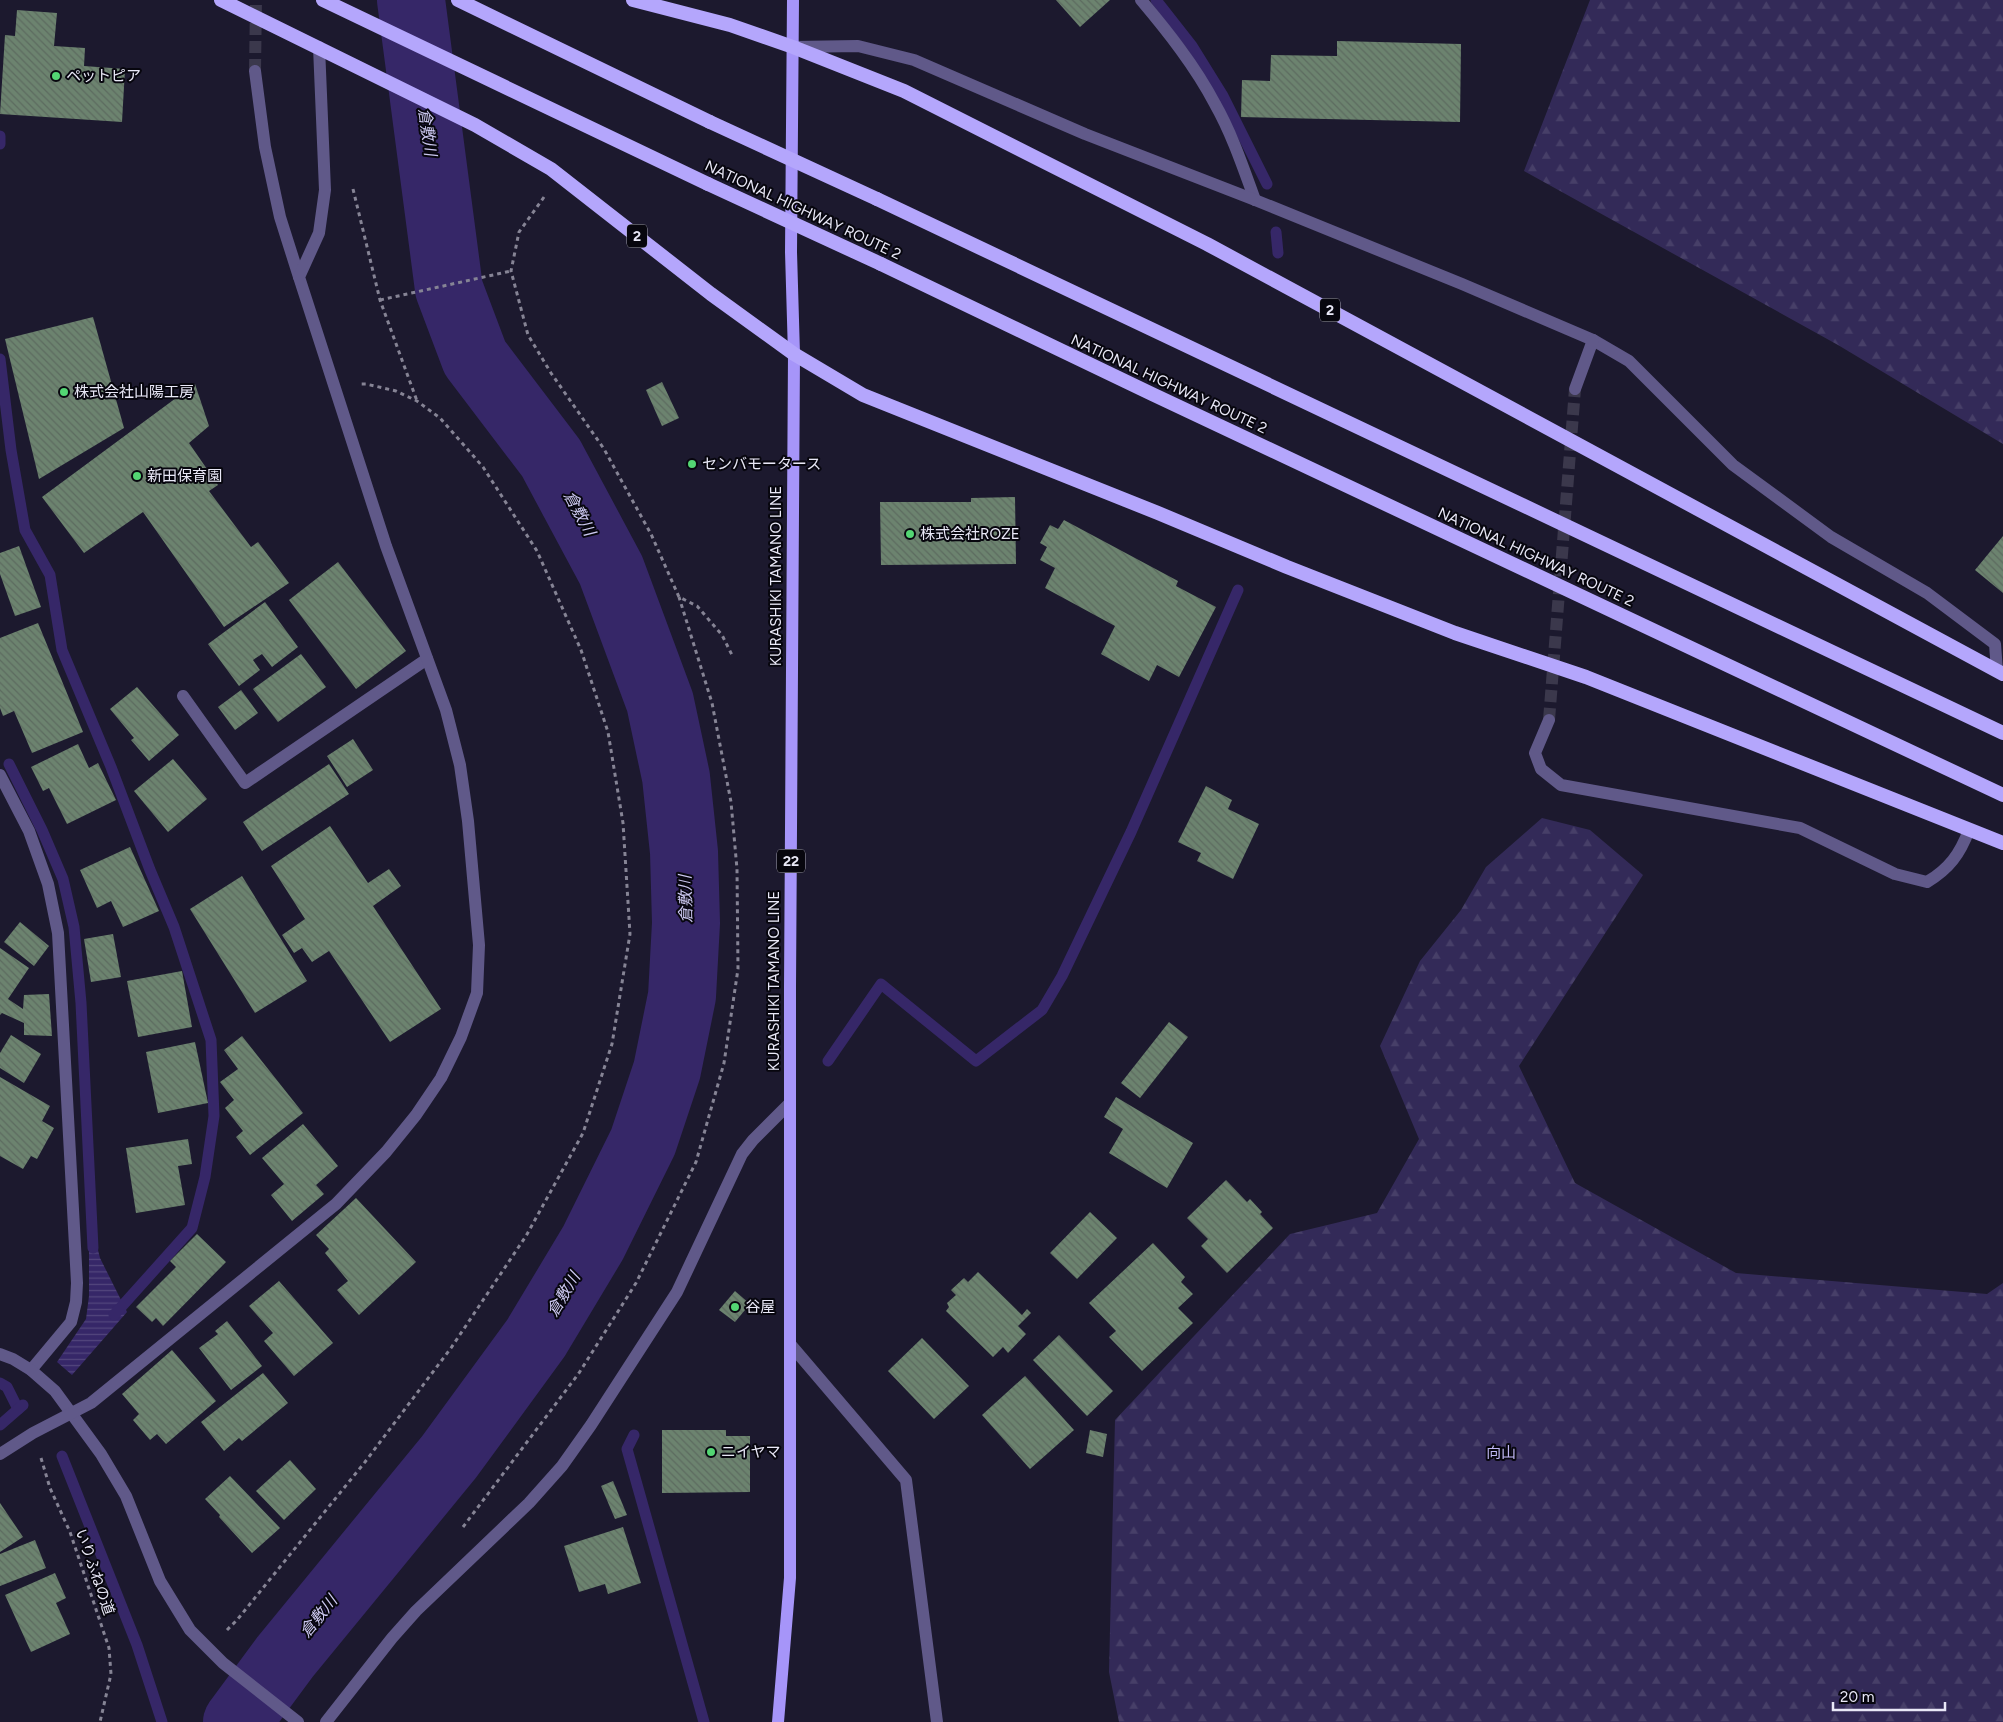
<svg xmlns="http://www.w3.org/2000/svg" width="2003" height="1722" font-family="Figtree,'Noto Sans JP',sans-serif">
<style>
.forest{fill:url(#forest-firs)}
.water{fill:url(#water-rules)}
.lines{fill:none;stroke-linecap:round;stroke-linejoin:round}
.stream{stroke:#362768;stroke-width:11}
.river{stroke:#362768;stroke-width:68}
.building{fill:url(#building-back-hatch)}
.minor-tunnel{stroke:#3b384c;stroke-width:12;stroke-dasharray:12 6;stroke-linecap:butt}
.path{stroke:#868495;stroke-width:3;stroke-dasharray:4 4;stroke-linecap:butt}
.service{stroke:#605989;stroke-width:12}
.minor{stroke:#605989;stroke-width:12}
.primary{stroke:#a695f9;stroke-width:12}
.trunk{stroke:#b4a6fc;stroke-width:14}
.trunk-bridge{stroke:#b4a6fc;stroke-width:14}
.poi-dot{fill:#53d673;stroke:#07060e;stroke-width:2}
.labels{text-anchor:middle;stroke-width:4;stroke-linejoin:round;paint-order:stroke}
.shield{fill:#07060e;stroke:#a5a4b1;stroke-width:1}
.shield-label{font-size:14px;font-weight:bold;fill:#e9e8f7}
.poi-label{font-size:15px;fill:#e9e8f7;stroke:#07060e;text-anchor:start}
.street-label{font-size:15px;fill:#e9e8f7;stroke:#07060e}
.park-label{font-size:15px;fill:#c0b8f4;stroke:#07060e}
.water-label{font-size:16px;font-style:italic;fill:#ccc8f0;stroke:#07060e}
</style>
<defs>
<pattern id="forest-firs" width="22" height="20" patternUnits="userSpaceOnUse" patternTransform="scale(1.25)"><rect width="22" height="20" fill="#332a58"/><path d="M5 1l3.5 6h-7zM16 11l3.5 6h-7z" fill="#473f68"/></pattern>
<pattern id="water-rules" width="6" height="5" patternUnits="userSpaceOnUse" patternTransform="scale(1.25)"><rect width="6" height="5" fill="#362768"/><path d="M0 2.5h6" fill="none" stroke="#53467e"/></pattern>
<pattern id="building-back-hatch" width="6" height="6" patternUnits="userSpaceOnUse" patternTransform="scale(1.25)"><rect width="6" height="6" fill="#6c836f"/><path d="M-1 5l2 2M0 0l6 6M5-1l2 2" fill="none" stroke="#5d6b60"/></pattern>
</defs>
<rect width="100%" height="100%" fill="#1c192e"/>
<g class="forest">
<polygon points="1590,0 2003,0 2003,444 1838,345 1524,171"/>
<polygon points="1542,818 1590,830 1643,875 1519,1066 1575,1183 1736,1273 1987,1294 2003,1283 2003,1722 1119,1722 1109,1672 1115,1420 1290,1234 1377,1213 1419,1139 1380,1046 1420,961 1461,910 1486,867"/>
</g>
<polygon class="water" points="89,1233 94,1234 100,1258 127,1312 72,1375 57,1362 86,1319 89,1296"/>
<g class="lines">
<g class="stream">
<polyline points="1156,0 1192,46 1223,96 1267,184"/>
<polyline points="0,136 0,144"/>
<polyline points="1276,232 1278,253"/>
<polyline points="0,359 11,450 25,530 50,575 62,650 111,767 150,870 174,927 211,1040 214,1116 205,1177 192,1228 114,1315"/>
<polyline points="9,764 42,830 63,879 74,927 81,1003 93,1248"/>
<polyline points="828,1061 881,984 976,1061 1042,1010 1062,976 1131,832 1238,590"/>
<polyline points="0,1383 7,1387 18,1409"/>
<polyline points="0,1425 23,1405"/>
<polyline points="634,1435 627,1449 704,1722"/>
<polyline points="62,1456 137,1645 162,1722"/>
</g>
<polyline class="river" points="237,1722 285,1657 449,1457 536,1338 593,1243 643,1142 667,1070 682,996 686,923 684,852 676,777 660,702 611,570 551,458 475,358 449,289 411,0"/>
</g>
<g class="building">
<polygon points="1056,0 1110,0 1080,27"/>
<polygon points="17,10 57,13 54,46 85,48 84,66 125,69 122,122 0,114 5,35 15,36"/>
<polygon points="1337,41 1461,44 1460,122 1241,117 1242,80 1270,81 1271,55 1337,56"/>
<polygon points="93,317 124,428 39,479 5,339"/>
<polygon points="662,382 679,418 662,426 646,390"/>
<polygon points="195,384 209,426 189,443 218,485 209,491 251,547 258,542 289,583 224,627 143,512 84,553 42,497"/>
<polygon points="1015,497 1016,564 881,565 880,502 971,502 971,498"/>
<polygon points="1064,520 1178,581 1176,586 1216,607 1179,677 1157,665 1149,681 1101,654 1115,626 1045,588 1055,568 1040,560 1047,547 1040,543 1050,525 1058,529"/>
<polygon points="2003,536 2003,593 1975,570"/>
<polygon points="19,546 41,607 15,616 0,574 0,553"/>
<polygon points="338,562 406,651 356,689 289,600"/>
<polygon points="265,602 298,647 272,667 262,654 253,660 260,670 239,686 208,644"/>
<polygon points="38,623 83,732 32,753 14,711 3,716 0,708 0,638"/>
<polygon points="301,654 326,687 278,722 253,689"/>
<polygon points="137,687 179,735 149,761 131,740 134,738 110,709"/>
<polygon points="241,690 258,713 235,730 218,707"/>
<polygon points="353,739 373,770 347,787 327,756"/>
<polygon points="78,744 89,768 98,763 116,800 67,824 49,788 43,791 31,767"/>
<polygon points="173,759 207,799 168,832 134,791"/>
<polygon points="329,764 349,794 262,851 243,822"/>
<polygon points="1206,786 1232,800 1228,809 1259,824 1233,879 1197,861 1201,853 1178,842"/>
<polygon points="330,826 368,883 389,869 401,886 373,906 441,1009 390,1042 329,951 312,962 302,948 294,953 282,935 305,919 271,866"/>
<polygon points="130,847 159,911 123,927 111,901 97,908 80,870"/>
<polygon points="242,876 307,981 255,1013 190,909"/>
<polygon points="20,922 49,946 34,966 4,942"/>
<polygon points="113,934 121,977 91,982 84,939"/>
<polygon points="0,948 29,968 8,999 23,1009 24,995 49,994 52,1036 24,1035 24,1023 2,1013 0,1015"/>
<polygon points="182,971 192,1027 138,1037 127,981"/>
<polygon points="1169,1022 1188,1037 1140,1098 1121,1083"/>
<polygon points="11,1035 41,1054 24,1083 0,1068 0,1053"/>
<polygon points="242,1036 303,1113 250,1155 236,1137 243,1131 225,1108 234,1100 220,1082 238,1069 224,1050"/>
<polygon points="195,1042 208,1103 158,1113 146,1052"/>
<polygon points="0,1077 50,1106 42,1121 54,1128 37,1159 31,1156 23,1169 0,1156"/>
<polygon points="1116,1097 1193,1143 1167,1188 1109,1153 1123,1129 1104,1117"/>
<polygon points="303,1124 338,1166 316,1185 324,1194 292,1221 271,1195 284,1184 262,1158"/>
<polygon points="188,1139 192,1164 178,1166 185,1205 136,1213 126,1148"/>
<polygon points="1226,1180 1247,1202 1250,1199 1262,1212 1260,1214 1273,1228 1227,1273 1201,1246 1208,1239 1187,1218"/>
<polygon points="356,1198 416,1262 359,1315 337,1290 348,1281 325,1253 329,1249 316,1235"/>
<polygon points="1090,1212 1117,1238 1077,1279 1050,1253"/>
<polygon points="197,1234 226,1262 163,1326 156,1318 152,1322 136,1307 176,1267 170,1261"/>
<polygon points="1153,1243 1185,1277 1181,1282 1193,1294 1178,1308 1193,1323 1142,1371 1109,1337 1116,1331 1089,1303"/>
<polygon points="978,1272 1022,1315 1027,1309 1031,1313 1018,1326 1026,1334 1008,1353 1003,1347 993,1357 946,1311 949,1307 947,1303 956,1295 951,1290 964,1278 968,1282"/>
<polygon points="279,1281 333,1343 294,1376 264,1341 273,1333 249,1306"/>
<polygon points="735,1291 750,1304 735,1322 719,1310"/>
<polygon points="227,1321 262,1366 231,1390 199,1348 218,1334 215,1331"/>
<polygon points="1059,1335 1113,1391 1087,1416 1033,1360"/>
<polygon points="922,1338 969,1386 934,1419 888,1371"/>
<polygon points="172,1350 216,1401 166,1444 157,1434 150,1440 133,1420 139,1414 122,1394"/>
<polygon points="263,1373 288,1403 242,1441 239,1438 224,1451 201,1422"/>
<polygon points="1025,1376 1074,1430 1030,1469 982,1415"/>
<polygon points="662,1430 726,1430 726,1436 750,1436 750,1492 662,1493"/>
<polygon points="1090,1430 1107,1434 1103,1457 1086,1453"/>
<polygon points="290,1460 316,1489 284,1520 256,1491"/>
<polygon points="230,1476 280,1528 252,1553 219,1517 220,1515 205,1499"/>
<polygon points="613,1481 627,1515 615,1519 601,1486"/>
<polygon points="0,1503 23,1537 0,1552"/>
<polygon points="623,1527 641,1583 608,1594 605,1584 579,1592 564,1546"/>
<polygon points="35,1540 46,1568 0,1586 0,1554"/>
<polygon points="55,1573 66,1598 56,1603 70,1634 31,1652 5,1595"/>
</g>
<g class="lines">
<g class="minor-tunnel">
<polyline points="255,71 256,0"/>
<polyline points="1549,720 1575,389"/>
</g>
<g class="path">
<polyline points="353,189 380,300 417,401"/>
<polyline points="544,197 519,232 511,271 528,335 551,373 604,449 651,534 679,597 697,606 722,635 732,655"/>
<polyline points="380,300 511,271"/>
<polyline points="41,1458 50,1488 70,1532 109,1648 111,1674 100,1722"/>
<polyline points="463,1527 579,1373 636,1283 696,1162 724,1063 738,969 737,869 731,802 712,703 679,597"/>
<polyline points="227,1630 237,1620 365,1462 451,1348 526,1236 583,1133 612,1044 630,934 623,823 608,732 581,650 537,551 483,467 440,418 417,401 396,391 366,384 360,384"/>
</g>
<polyline class="service" points="183,696 245,783 427,659"/>
<g class="minor">
<path d="M1141 0C1168 32 1195 66 1215 104 1232 134 1243 167 1255 200"/>
<polyline points="793,47 858,46 914,60 1085,134 1255,200 1462,284 1593,340 1629,361 1733,465 1831,537 1927,593 1995,644 1997,671"/>
<polyline points="255,71 265,147 280,217 299,277"/>
<polyline points="1575,389 1593,340"/>
<path d="M1549 720 1535 753 1541 769 1561 785 1800 828 1895 874 1927 882C1949 869 1960 854 1969 830"/>
<polyline points="0,775 29,831 48,884 58,933 77,1283 76,1302 71,1322 31,1370"/>
<polyline points="790,1344 906,1480 937,1722"/>
<polyline points="0,1354 13,1359 31,1370 55,1391 101,1454 126,1496 160,1581 190,1630 223,1663 298,1722"/>
<polyline points="0,1454 33,1433 91,1403 336,1204 386,1152 416,1115 441,1078 461,1037 477,993 479,945 468,821 460,765 446,710 386,546 299,277 319,233 325,190 319,47"/>
<polyline points="326,1722 392,1638 416,1611 529,1503 562,1466 591,1425 677,1292 742,1154 753,1140 790,1103"/>
</g>
<polyline class="primary" points="778,1722 790,1578 790,987 794,354 791,252 793,0"/>
<g class="trunk">
<polyline points="221,0 475,125 551,169 711,294 794,354 863,395 1158,513 1287,567 1455,633 1586,677 2003,843"/>
<polyline points="323,0 708,184"/>
<polyline points="458,0 710,122"/>
<polyline points="633,0 730,25 793,47 904,91 1207,244 2003,674"/>
<polyline points="877,199 2003,733"/>
<polyline points="881,264 1152,394 2003,795"/>
</g>
<g class="trunk-bridge">
<polyline points="710,122 877,199"/>
<polyline points="708,184 881,264"/>
</g>
</g>
<g class="poi-dot">
<circle cx="56" cy="76" r="5"/>
<circle cx="64" cy="392" r="5"/>
<circle cx="692" cy="464" r="5"/>
<circle cx="137" cy="476" r="5"/>
<circle cx="910" cy="534" r="5"/>
<circle cx="735" cy="1307" r="5"/>
<circle cx="711" cy="1452" r="5"/>
</g>
<g class="labels">
<g class="shield">
<rect x="627" y="224.5" width="20" height="23" rx="4"/>
<rect x="1320" y="298.5" width="20" height="23" rx="4"/>
<rect x="777" y="849.5" width="28" height="23" rx="4"/>
</g>
<g class="shield-label">
<text x="637" y="241">2</text>
<text x="1330" y="315">2</text>
<text x="791" y="866">22</text>
</g>
<g class="poi-label">
<text x="66" y="81">ペットピア</text>
<text x="74" y="397">株式会社山陽工房</text>
<text x="702" y="469">センバモータース</text>
<text x="147" y="481">新田保育園</text>
<text x="920" y="539">株式会社ROZE</text>
<text x="745" y="1312">谷屋</text>
<text x="721" y="1457">ニイヤマ</text>
</g>
<g class="street-label">
<text transform="translate(803 210) rotate(25)" y="5">NATIONAL HIGHWAY ROUTE 2</text>
<text transform="translate(1169 384) rotate(25)" y="5">NATIONAL HIGHWAY ROUTE 2</text>
<text transform="translate(1536 557) rotate(25)" y="5">NATIONAL HIGHWAY ROUTE 2</text>
<text transform="translate(776 576) rotate(-90)" y="5">KURASHIKI TAMANO LINE</text>
<text transform="translate(774 981) rotate(-90)" y="5">KURASHIKI TAMANO LINE</text>
<text transform="translate(95 1572) rotate(71)" y="5">いりふねの道</text>
</g>
<g class="park-label">
<text x="1501" y="1458">向山</text>
</g>
<g class="water-label">
<text transform="translate(428 132) rotate(82)" y="6">倉敷川</text>
<text transform="translate(580 513) rotate(62)" y="6">倉敷川</text>
<text transform="translate(685 899) rotate(-91)" y="6">倉敷川</text>
<text transform="translate(563 1294) rotate(-59)" y="6">倉敷川</text>
<text transform="translate(318 1616) rotate(-51)" y="6">倉敷川</text>
</g>
</g>
<path d="M1833 1702v8h112v-8" fill="none" stroke="#e9e8f7" stroke-width="2.5"/>
<text x="1840" y="1702" font-size="15" fill="#e9e8f7" stroke="#07060e" stroke-width="4" paint-order="stroke">20 m</text>
</svg>
